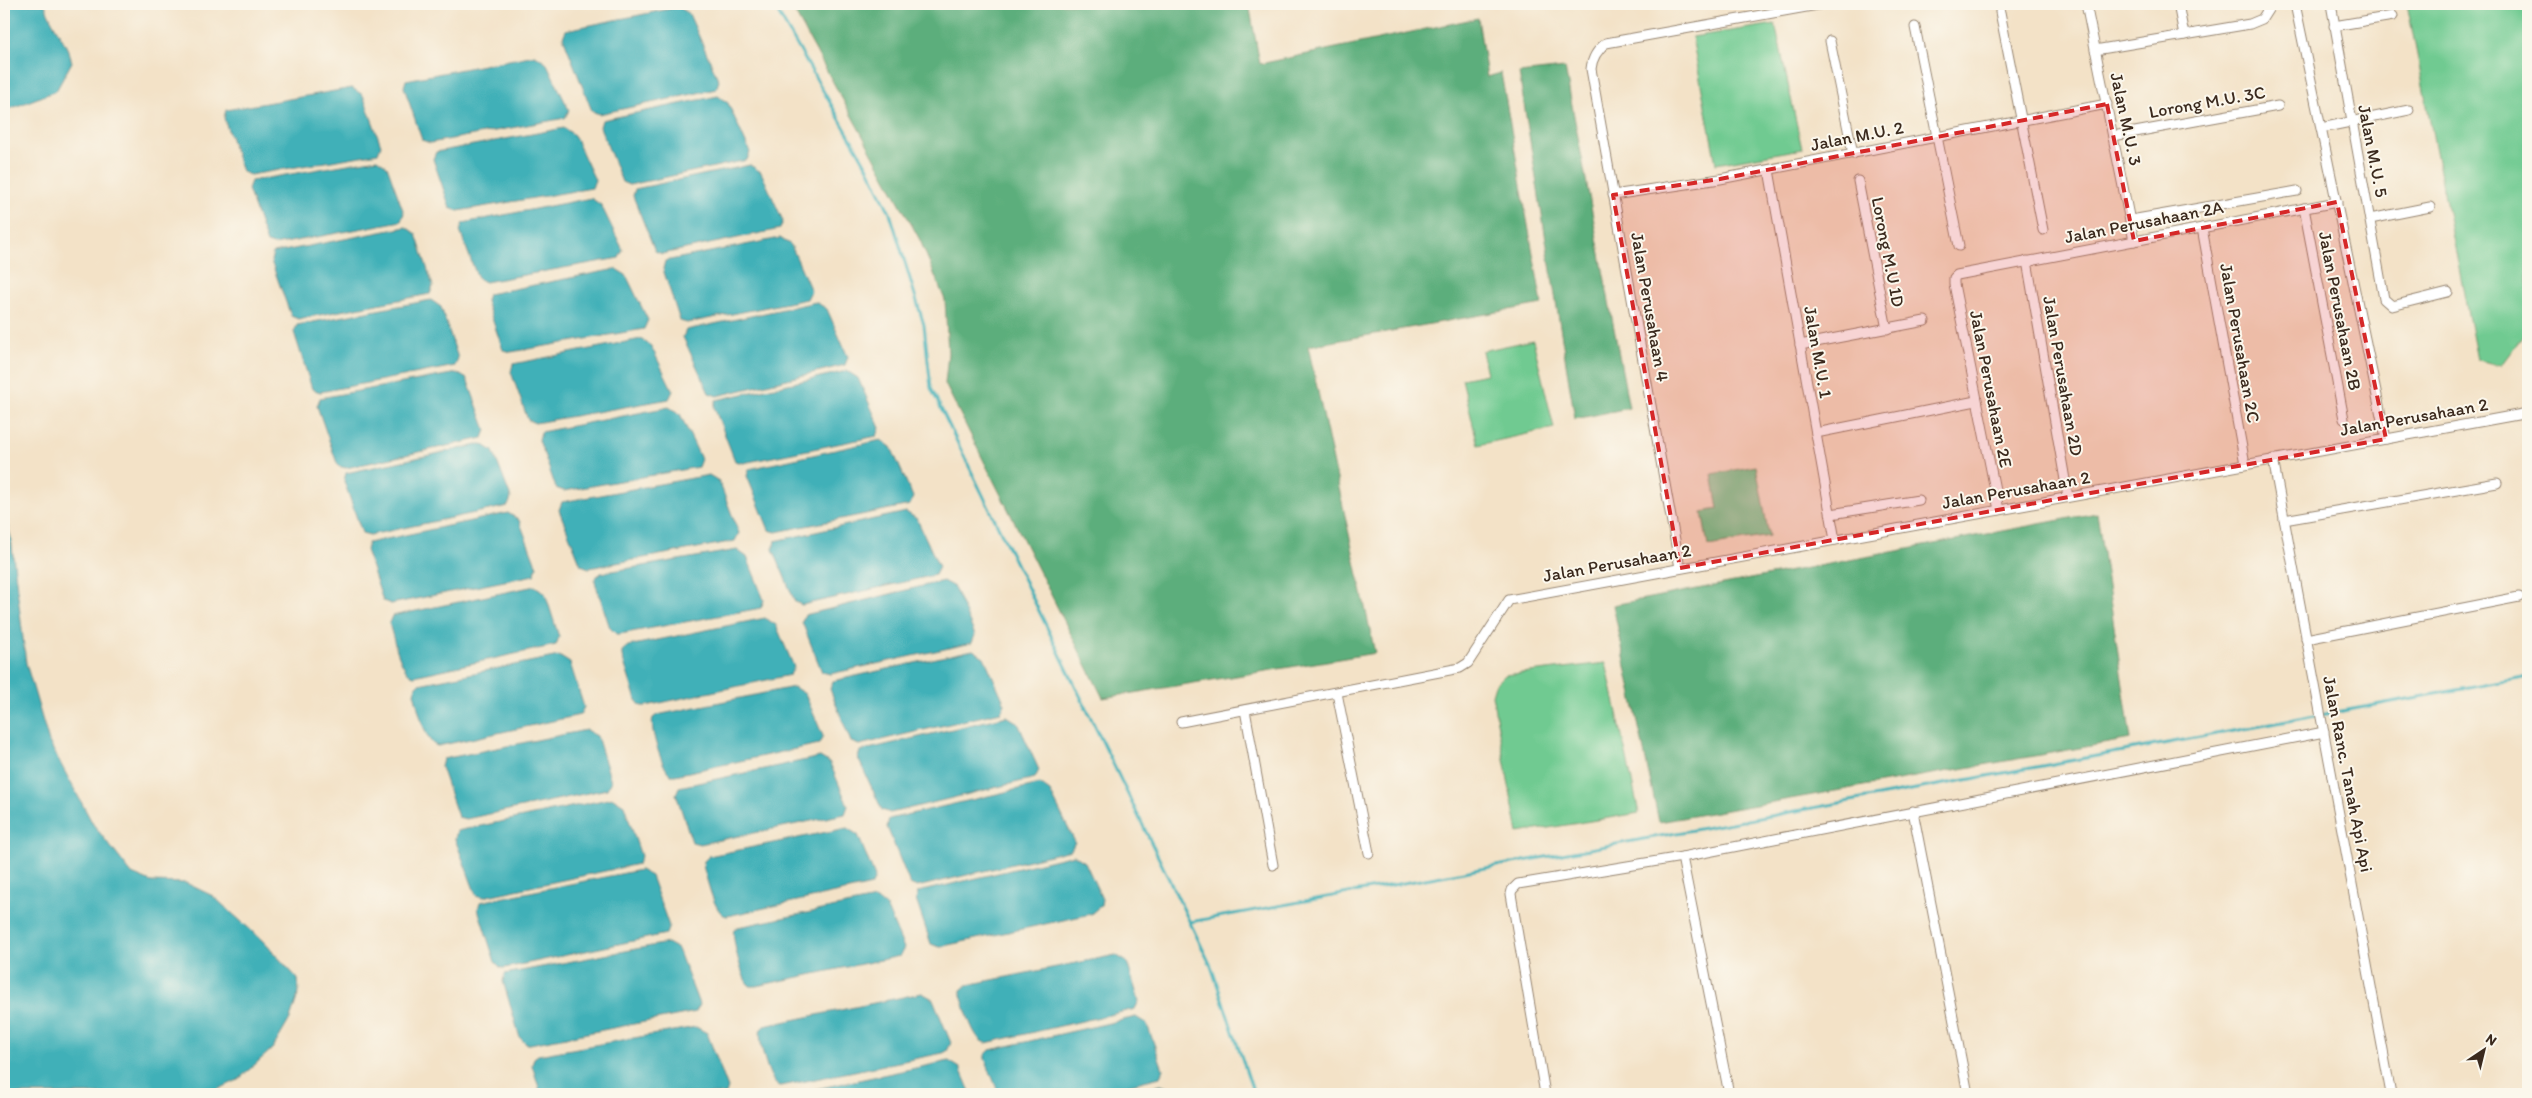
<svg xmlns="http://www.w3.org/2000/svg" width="2532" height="1098" font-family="Itim,sans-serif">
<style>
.green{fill:#70ca91;stroke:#567a58}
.forest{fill:#5cae7b;stroke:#4c6c4c}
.water{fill:#40b0b8;stroke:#3e6d6b}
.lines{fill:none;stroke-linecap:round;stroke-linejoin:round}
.stream{stroke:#40b0b8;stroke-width:3}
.minor-casing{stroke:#978672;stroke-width:11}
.minor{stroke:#fff;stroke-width:9}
.marked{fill:#d62828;fill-opacity:0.2;stroke:#d62828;stroke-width:4;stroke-dasharray:10 6;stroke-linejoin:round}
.labels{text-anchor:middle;stroke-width:4;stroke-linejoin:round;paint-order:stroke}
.street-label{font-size:18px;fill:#3b2a1e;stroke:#fbf7ec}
</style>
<rect width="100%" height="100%" fill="#fbf7ec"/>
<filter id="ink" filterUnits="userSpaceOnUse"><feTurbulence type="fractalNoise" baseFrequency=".02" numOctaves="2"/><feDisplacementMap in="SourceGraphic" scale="10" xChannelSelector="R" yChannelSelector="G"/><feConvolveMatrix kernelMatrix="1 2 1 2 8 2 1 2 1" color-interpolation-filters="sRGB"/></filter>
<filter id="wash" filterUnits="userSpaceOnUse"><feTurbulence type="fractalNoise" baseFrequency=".0096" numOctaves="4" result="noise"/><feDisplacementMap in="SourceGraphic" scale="20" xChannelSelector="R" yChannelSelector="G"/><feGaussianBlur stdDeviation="1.12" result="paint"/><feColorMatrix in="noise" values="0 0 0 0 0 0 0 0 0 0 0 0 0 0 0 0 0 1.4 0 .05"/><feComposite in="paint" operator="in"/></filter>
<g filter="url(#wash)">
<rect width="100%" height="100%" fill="#f3e2c7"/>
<g class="green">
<polygon points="2407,4 2528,4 2528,329 2501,365 2477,360"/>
<polygon points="1775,24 1802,149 1716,164 1692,37"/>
<polygon points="1533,340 1554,428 1478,445 1462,379 1487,374 1482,351"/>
<polygon points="1756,466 1769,536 1708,546 1702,512 1718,509 1712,474"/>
<polygon points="1606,663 1639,813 1518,833 1492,695 1495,685 1505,675"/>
</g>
<g class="forest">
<polygon points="790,4 1249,4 1260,64 1478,18 1487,77 1501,73 1542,304 1308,346 1375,653 1103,698 945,384 948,353 945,300 920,240"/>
<polygon points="1565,68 1629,408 1575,419 1519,73"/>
<polygon points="2097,513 2131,739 1659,822 1613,605"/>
</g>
<g class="water">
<path d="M4 4H45C51 25 67 41 72 62L56 91 4 111Z"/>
<polygon points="679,7 689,14 719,81 716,89 599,114 592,111 563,37 566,30"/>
<polygon points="535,55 546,62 569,110 565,118 430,143 422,140 404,87 406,80"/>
<polygon points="352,88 363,95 381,145 378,153 250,175 242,172 224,118 226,110"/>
<polygon points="718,96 728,103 750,152 747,160 629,185 622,182 600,127 602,120"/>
<polygon points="564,128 574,135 595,180 592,188 458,211 450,208 433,159 436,152"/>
<polygon points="377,159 387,166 404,213 401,221 274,245 267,243 248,189 251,181"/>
<polygon points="750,165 761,172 783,221 780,229 662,254 655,251 633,196 635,189"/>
<polygon points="591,198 601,205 623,250 619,258 485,282 478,279 460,231 463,223"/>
<polygon points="406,227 416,234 433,286 430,294 298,319 291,316 271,261 273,253"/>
<polygon points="780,238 791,245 811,291 807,299 687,323 680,321 663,269 665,261"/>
<polygon points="616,269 626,275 648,320 644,329 511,352 503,350 486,301 488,294"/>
<polygon points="431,300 441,307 458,358 455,366 320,392 312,389 294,332 297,325"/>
<polygon points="816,302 827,309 848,357 845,365 717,396 709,393 683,337 686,330"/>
<polygon points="641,339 651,346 673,391 669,399 535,423 528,420 511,372 513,364"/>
<polygon points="847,371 858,378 880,428 877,436 743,463 735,461 714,407 716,400"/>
<polygon points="457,373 467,379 486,430 483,438 346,468 338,466 317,406 320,398"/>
<polygon points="669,407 680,414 701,459 698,467 564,491 556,488 539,440 541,432"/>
<polygon points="881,440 891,447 913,497 910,505 776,532 769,530 747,476 749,469"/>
<polygon points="482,444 493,451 511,498 508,506 370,535 362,533 344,481 346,473"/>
<polygon points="709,475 719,481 739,533 735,541 589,568 581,565 559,510 562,502"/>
<polygon points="906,512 917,519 939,567 935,575 802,605 795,602 773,549 775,541"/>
<polygon points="4,513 11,538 26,663 49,742 93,824 132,874 151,882 186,883 213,896 263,941 298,979 299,992 290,1019 273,1048 238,1080 208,1094 4,1094"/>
<polygon points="508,513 519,520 537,567 534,575 391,604 383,601 366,550 368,543"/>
<polygon points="737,550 747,557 764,600 761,608 620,634 616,634 610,628 595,582 595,578 601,573"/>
<polygon points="943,581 954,587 975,635 972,643 830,674 822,672 802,622 805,615"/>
<path d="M535 586 545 593 559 637 556 645 414 676C401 674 393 636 389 623L392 616Z"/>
<polygon points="765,618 776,625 794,667 790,675 646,706 641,706 636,700 622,656 622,651 628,646"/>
<polygon points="973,650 984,657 1005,704 1001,712 859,745 851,742 830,689 833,681"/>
<path d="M559 656 570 663 584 707 580 715 438 746C425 745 418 706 414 693L416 686 419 684Z"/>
<path d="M794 687 805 694 823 736 819 744 675 775H671C662 769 649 727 653 718L657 715Z"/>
<polygon points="1007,716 1018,723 1039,770 1035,778 890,813 882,810 858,758 860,751"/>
<polygon points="586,730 597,736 611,781 607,789 466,819 458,817 441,767 443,759"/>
<polygon points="820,757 830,763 848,806 845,814 700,844 692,842 676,794 679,787"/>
<polygon points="1040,784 1050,791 1075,842 1071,850 917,887 910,884 887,827 889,819"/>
<polygon points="613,798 624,805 641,856 638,864 483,897 476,895 455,839 457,831"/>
<path d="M847 828 858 835 875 877 872 885 727 916C714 915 707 878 703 866L704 861 709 856Z"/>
<polygon points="1074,855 1085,862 1102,899 1101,905 1091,914 939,947 931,944 916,900 918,892"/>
<polygon points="640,870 651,876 669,926 666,934 505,968 501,968 495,962 478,909 480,902"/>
<path d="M875 899 886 906 904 948 900 956 756 986C752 986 751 987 748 984 742 978 731 936 734 929L738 927Z"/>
<polygon points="667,943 678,949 699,1004 696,1012 530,1044 526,1044 520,1038 503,981 505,974"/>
<path d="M1116 955 1127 962 1139 1001 1135 1009 986 1043C973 1041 965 1007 961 995V990L967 985Z"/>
<path d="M922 993 933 999 951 1043 947 1051 943 1053 781 1086 777 1085C769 1080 757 1038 761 1029L764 1026Z"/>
<polygon points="1136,1017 1147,1024 1163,1069 1160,1077 1091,1094 999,1094 985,1059 985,1055 990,1050"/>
<polygon points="696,1027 707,1033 728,1088 726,1094 541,1094 532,1065 534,1058 538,1055"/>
<polygon points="949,1061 960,1068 971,1094 792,1094"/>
<polygon points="1161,1085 1169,1088 1173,1094 1123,1094"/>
</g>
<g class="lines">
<g class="stream">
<polyline points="773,4 869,170 890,213 924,325 931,388 1211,966 1254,1094"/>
<polyline points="1190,922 2528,677"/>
</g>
</g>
</g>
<g filter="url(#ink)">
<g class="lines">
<g class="minor-casing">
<g id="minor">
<polyline points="2086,4 2134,241"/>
<polyline points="2178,4 2184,35"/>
<polyline points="2295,4 2386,439"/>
<polyline points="2331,4 2384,299 2392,306 2448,292"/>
<polyline points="2000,12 2043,230"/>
<polyline points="2334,26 2393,16"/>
<polyline points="1915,27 1959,246"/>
<polyline points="1830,41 1853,154"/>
<polyline points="2095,50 2250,24 2262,19 2269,8 2268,4"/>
<polyline points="2321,128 2409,110"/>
<polyline points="2113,136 2278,106"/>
<polyline points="1769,170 1835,540"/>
<polyline points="1858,181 1887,329"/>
<polyline points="1613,195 1720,179 2107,104"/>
<polyline points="2304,208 2344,419"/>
<polyline points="2370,219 2430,207"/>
<polyline points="2131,220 2297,191"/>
<polyline points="2202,228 2245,464"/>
<polyline points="2027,261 2068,497"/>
<polyline points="1800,345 1925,321"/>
<polyline points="1816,433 1976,401"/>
<polyline points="2273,459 2391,1094"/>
<polyline points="1999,510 1954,284 1954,278 1957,275 2337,202"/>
<polyline points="1831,514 1919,500"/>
<polyline points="2284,520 2497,483"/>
<path d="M1680 568 1591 69C1592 58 1597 50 1606 43L1823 4"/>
<polyline points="2306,639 2519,597"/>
<polyline points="1337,693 1369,853"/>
<polyline points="1245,710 1273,865"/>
<polyline points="1181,722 1460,668 1468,663 1509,600 2528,413"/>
<polyline points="1913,811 1968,1094"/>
<polyline points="1682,857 1729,1094"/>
<polyline points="1545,1094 1511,894 1512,890 1518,884 1682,857 2324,732"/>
</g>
</g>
<use href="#minor" class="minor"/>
</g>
</g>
<path class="marked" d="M2107 104 2134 241 2337 202 2386 439 1680 568 1613 195 1720 179Z"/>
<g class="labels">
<g class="street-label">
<text transform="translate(2207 102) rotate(-10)" y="6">Lorong M.U. 3C</text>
<text transform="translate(2126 119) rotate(78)" y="6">Jalan M.U. 3</text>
<text transform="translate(1857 136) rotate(-11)" y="6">Jalan M.U. 2</text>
<text transform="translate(2373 151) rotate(79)" y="6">Jalan M.U. 5</text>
<text transform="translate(2144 222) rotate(-11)" y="6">Jalan Perusahaan 2A</text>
<text transform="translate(1888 252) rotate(79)" y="6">Lorong M.U 1D</text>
<text transform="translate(1650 307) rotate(80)" y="6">Jalan Perusahaan 4</text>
<text transform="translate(2340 311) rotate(79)" y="6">Jalan Perusahaan 2B</text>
<text transform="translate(2240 343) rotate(80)" y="6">Jalan Perusahaan 2C</text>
<text transform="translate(1818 352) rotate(80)" y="6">Jalan M.U. 1</text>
<text transform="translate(2063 376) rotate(80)" y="6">Jalan Perusahaan 2D</text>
<text transform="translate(1991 389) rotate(79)" y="6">Jalan Perusahaan 2E</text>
<text transform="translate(2414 417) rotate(-10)" y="6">Jalan Perusahaan 2</text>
<text transform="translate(2016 490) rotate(-10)" y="6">Jalan Perusahaan 2</text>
<text transform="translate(1617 563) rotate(-10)" y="6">Jalan Perusahaan 2</text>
<text transform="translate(2348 774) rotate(79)" y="6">Jalan Ranc. Tanah Api Api</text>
</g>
</g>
<rect width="2532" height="1098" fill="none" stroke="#fbf7ec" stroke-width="20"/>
<g transform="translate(2484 1050) rotate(35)" stroke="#fbf7ec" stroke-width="4" paint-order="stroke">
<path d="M0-4L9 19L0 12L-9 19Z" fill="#3b2a1e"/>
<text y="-8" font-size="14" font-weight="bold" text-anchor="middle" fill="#3b2a1e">N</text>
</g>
</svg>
